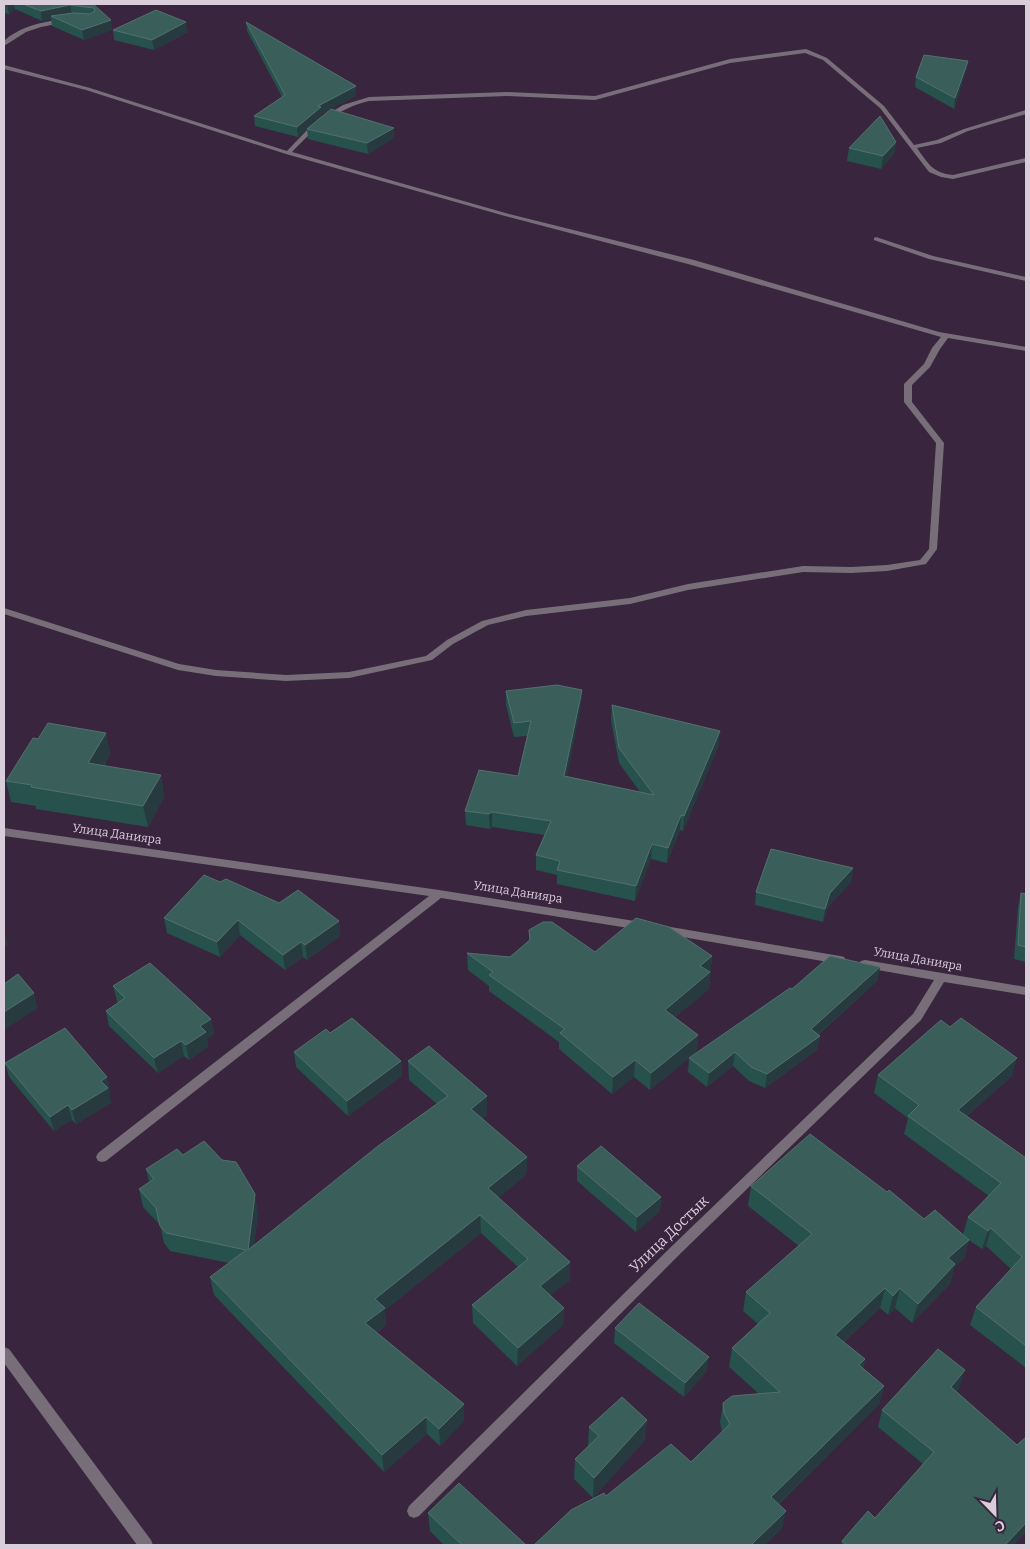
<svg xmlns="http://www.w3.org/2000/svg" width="1030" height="1549" font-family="Bitter,serif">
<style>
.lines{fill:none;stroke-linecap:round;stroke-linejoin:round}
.minor{fill:#786e7a;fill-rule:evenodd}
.wall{fill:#26514c}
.shaded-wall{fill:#263a3f}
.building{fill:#3a5f5b;stroke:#537070}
.labels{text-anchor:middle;stroke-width:5;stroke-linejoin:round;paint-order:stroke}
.street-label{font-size:12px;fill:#d9cddc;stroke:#39253d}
.near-street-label{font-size:15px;fill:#d9cddc;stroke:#39253d}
</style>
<rect width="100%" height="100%" fill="#39253d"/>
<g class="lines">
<g class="minor">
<path d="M64 19 67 21 66 22 41 27 26 32 4 46V41C20 26 43 22 64 19Z"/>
<path d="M806 49 827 58 884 106 914 145 937 140 964 129 1026 110V114L968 131 941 143 917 148C928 163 932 173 953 175L1026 158V162L953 179 941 177 929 172 880 108 823 60 805 53 730 63 595 100 507 96 369 101C338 108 314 129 292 152L509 214 694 260 939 332 1026 347V351L948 338 940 349 930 367 912 385V402L944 443 937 549 926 564 887 571 851 573 803 572 688 590 630 604 526 616 488 625 453 644 432 660 349 678 286 681 216 676 178 670 4 614V608L179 664 216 670 286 675 349 672 426 656 447 640 482 621 526 610 630 598 688 584 803 566 851 567 887 565 920 560 929 549 936 443 904 402V384L924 364 932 348 941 337 688 264 505 216 286 154 86 90 4 69V65L90 88 287 151 308 129 325 116 343 105 369 97 507 92 595 96 730 59Z"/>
<polygon points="876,237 933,256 1026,277 1026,281 929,259 874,240 874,238"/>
<polygon points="4,828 439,890 641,922 645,923 646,926 645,929 641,930 441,898 106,1161 102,1162 98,1161 96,1157 98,1153 429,896 4,836"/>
<polygon points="665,926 840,956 844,957 846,960 844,963 840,964 665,934 661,933 660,930 661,927"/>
<polygon points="865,960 1026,987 1026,995 944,982 921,1020 681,1253 419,1516 414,1518 409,1516 407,1511 409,1506 673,1245 913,1014 934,980 861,967 859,964 861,961"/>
<polygon points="4,1347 9,1349 151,1540 153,1545 137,1545 4,1363"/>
</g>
</g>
<g class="wall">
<polygon points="4,4 93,4 112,30 84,40 52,26 51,19 42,21 15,9 9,14 4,13"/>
<polygon points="246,22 356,86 356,96 321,114 322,116 311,125 394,138 368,154 308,139 307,129 298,137 255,126 254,116 282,97 247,31"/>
<polygon points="113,30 188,32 154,50 114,40"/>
<polygon points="968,61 966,71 954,109 915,87 916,77"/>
<polygon points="896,142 894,154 881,169 847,161 849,148"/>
<polygon points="582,690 581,705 567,776 640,792 619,763 611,720 612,705 719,745 683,831 680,830 667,863 651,859 635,901 557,884 557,875 536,870 536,855 545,835 492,827 490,829 466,825 465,811 518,776 527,736 514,737 506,705 506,691"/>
<polygon points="106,733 110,754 104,766 161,775 164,797 148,827 36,809 36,806 11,802 6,781 38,739"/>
<polygon points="853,868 851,882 828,907 823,922 755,905 756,892"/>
<polygon points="220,882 279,903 339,921 340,936 307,960 303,957 285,970 240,935 220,957 167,933 164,918"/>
<polygon points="1021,893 1026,894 1026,962 1014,959 1018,907"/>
<polygon points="529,930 595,952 712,956 709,989 675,1017 698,1035 697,1052 690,1058 792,989 880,967 877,981 818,1035 820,1036 817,1050 765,1088 749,1081 733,1066 707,1087 688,1072 689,1058 650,1090 634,1077 612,1094 559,1049 559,1042 489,991 489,986 468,970 467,953 510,957 529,940"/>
<polygon points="113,986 211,1019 214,1034 207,1039 208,1047 189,1060 184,1056 158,1073 109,1026 106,1011 118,1003 117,1001"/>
<polygon points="330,1033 401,1061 402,1076 348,1116 296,1067 294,1052"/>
<polygon points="408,1061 487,1115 482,1119 527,1157 526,1175 498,1198 570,1262 570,1280 550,1295 564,1308 563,1325 517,1366 473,1323 472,1305 518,1267 481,1233 385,1310 386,1325 377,1333 464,1404 464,1421 440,1446 427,1434 384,1472 214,1295 210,1277 229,1263 170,1251 164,1243 160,1225 143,1207 139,1189 149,1182 146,1169 183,1155 258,1212 254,1245 437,1104 409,1080"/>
<polygon points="5,1063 111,1092 109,1093 111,1103 76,1124 72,1120 54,1131 9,1077"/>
<polygon points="878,1075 1012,1076 967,1116 1026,1158 1026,1368 970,1325 976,1307 1011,1269 986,1246 982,1249 969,1240 964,1259 954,1267 950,1284 912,1323 895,1308 888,1315 880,1308 844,1342 865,1359 863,1368 884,1386 879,1404 779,1504 782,1529 606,1496 691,1462 722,1433 720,1422 723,1403 758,1393 729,1367 732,1348 758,1324 743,1311 746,1292 799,1246 748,1206 751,1186 887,1192 924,1219 963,1234 968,1217 989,1196 904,1134 908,1118 874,1093"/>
<polygon points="577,1166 661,1197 660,1211 636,1232 577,1181"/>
<polygon points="615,1328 707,1371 684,1397 614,1343"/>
<polygon points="960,1387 956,1392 1017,1445 1026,1437 1026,1532 1014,1545 841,1545 842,1541 875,1518 923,1464 878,1427 882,1410"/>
<polygon points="589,1427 645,1440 593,1498 574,1479 575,1459 588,1447"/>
<polygon points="428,1513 526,1545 444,1545 430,1531"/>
</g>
<g class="shaded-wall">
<polygon points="7,4 14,4 15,9 9,14"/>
<polygon points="70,5 72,15 51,16 51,19 42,21 41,11"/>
<polygon points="111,20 112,30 84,40 82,30"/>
<polygon points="186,22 188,32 154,50 152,40"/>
<polygon points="968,61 966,71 954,109 955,98"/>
<polygon points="356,86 356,96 321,114 322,116 298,137 297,127 318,106"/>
<polygon points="394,128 394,138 368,154 367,143"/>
<polygon points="896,142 894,154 881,169 883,156"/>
<polygon points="582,690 581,705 564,791 564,776"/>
<polygon points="720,731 719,745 683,831 684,816"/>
<polygon points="106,733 110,754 93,785 88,763"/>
<polygon points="161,775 164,797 148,827 143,806"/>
<polygon points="492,812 492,827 490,829 489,814"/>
<polygon points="681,815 680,830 667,863 668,848"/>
<polygon points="652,844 651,859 635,901 636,886"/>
<polygon points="853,868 851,882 828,907 823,922 825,909 830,893"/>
<polygon points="238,920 240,935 220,957 217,942"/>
<polygon points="339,921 340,936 307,960 305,945"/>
<polygon points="4,931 8,945 4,947"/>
<polygon points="301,942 303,957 285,970 283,955"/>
<polygon points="712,956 709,989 664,1027 665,1010 700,966"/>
<polygon points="880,967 877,981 808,1043 811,1029"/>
<polygon points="34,993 38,1008 4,1030 4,1012"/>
<polygon points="211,1019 214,1034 207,1039 208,1047 189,1060 186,1045 200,1026"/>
<polygon points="698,1035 697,1052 650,1090 651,1073"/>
<polygon points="820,1036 817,1050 765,1088 767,1074"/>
<polygon points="181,1041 184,1056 158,1073 154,1058"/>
<polygon points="735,1052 733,1066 707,1087 709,1073"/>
<polygon points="1017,1058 1012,1076 953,1128 958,1110"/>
<polygon points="635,1060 634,1077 612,1094 613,1077"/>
<polygon points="401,1061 402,1076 348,1116 347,1101"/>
<polygon points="107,1077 111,1092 109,1093 111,1103 76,1124 72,1110 101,1081"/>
<polygon points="487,1096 487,1115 471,1127 471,1109"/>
<polygon points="68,1105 72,1120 54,1131 50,1117"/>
<polygon points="527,1157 526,1175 488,1206 488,1188"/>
<polygon points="255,1194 258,1212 251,1267 248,1250"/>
<polygon points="661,1197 660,1211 636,1232 637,1217"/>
<polygon points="480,1215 481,1233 385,1310 386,1325 367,1341 365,1323 375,1299"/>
<polygon points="991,1228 986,1246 982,1249 988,1231"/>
<polygon points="969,1240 964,1259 954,1267 950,1284 912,1323 918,1304 948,1258"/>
<polygon points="570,1262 570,1280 540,1304 540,1286"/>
<polygon points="885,1288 880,1308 831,1354 835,1335"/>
<polygon points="900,1288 895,1308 888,1315 893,1296"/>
<polygon points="564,1308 563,1325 517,1366 518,1348"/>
<polygon points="709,1357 707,1371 684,1397 685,1383"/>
<polygon points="865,1359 860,1378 859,1365"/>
<polygon points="965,1370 960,1387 945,1404 951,1387"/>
<polygon points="884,1386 879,1404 767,1515 771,1497"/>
<polygon points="464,1404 464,1421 440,1446 439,1429"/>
<polygon points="426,1417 427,1434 384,1472 382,1455"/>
<polygon points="647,1420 645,1440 593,1498 594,1478"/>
<polygon points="786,1511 782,1529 765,1545 751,1545"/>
<polygon points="1026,1523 1026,1532 1014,1545 1005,1545"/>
</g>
<g class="building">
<polygon points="23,4 93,4 111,20 82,30 51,16 73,13 90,14 95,11 94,8 70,5 41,11"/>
<polygon points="156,10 186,22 152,40 113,30"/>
<polygon points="246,22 356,86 318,106 321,107 297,127 254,116 285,95"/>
<polygon points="924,55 968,61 955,98 916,77"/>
<polygon points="331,109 394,128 367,143 307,129"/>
<polygon points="880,116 896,142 883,156 849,148"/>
<polygon points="557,685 582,690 564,776 654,795 619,748 612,705 720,731 684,816 681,815 668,848 652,844 636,886 557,870 560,861 536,855 551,821 492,812 489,814 465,811 479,770 518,776 531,721 514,723 506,691"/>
<polygon points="48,723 106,733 88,763 161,775 143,806 31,787 32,785 6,781 33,738 38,739"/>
<polygon points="771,849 853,868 830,893 825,909 756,892"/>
<polygon points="204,875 220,882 226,879 279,903 298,890 339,921 305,945 301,942 283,955 238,920 217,942 164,918"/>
<polygon points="1021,893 1026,894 1026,947 1018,945"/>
<polygon points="636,918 669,927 712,956 700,966 710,972 665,1010 698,1035 651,1073 635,1060 613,1077 560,1033 565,1029 489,975 493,972 467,953 510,957 530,940 529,930 543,922 552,922 595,952"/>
<polygon points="830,956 880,967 811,1029 820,1036 767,1074 751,1067 735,1052 709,1073 689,1058 790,988 792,989"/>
<polygon points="150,963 211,1019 200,1026 206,1032 186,1045 181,1041 154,1058 106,1011 125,998 113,986"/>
<polygon points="18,974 34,993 4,1012 4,984"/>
<polygon points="352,1018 401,1061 347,1101 294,1052 326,1029 330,1033"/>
<polygon points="961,1018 1017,1058 958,1110 1026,1158 1026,1346 976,1307 1022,1257 991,1228 988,1231 968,1217 1001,1183 908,1116 919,1105 878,1075 941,1020 950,1027"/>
<polygon points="65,1028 107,1077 101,1081 108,1088 72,1110 68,1105 50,1117 5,1063"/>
<polygon points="429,1046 487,1096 471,1109 527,1157 488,1188 570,1262 540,1286 564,1308 518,1348 472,1305 528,1259 480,1215 375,1299 385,1308 365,1323 464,1404 439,1429 426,1417 382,1455 210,1277 246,1250 166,1233 160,1226 156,1208 139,1189 154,1179 146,1169 177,1149 183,1155 204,1141 222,1160 236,1162 255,1194 248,1250 378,1146 448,1096 408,1061"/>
<polygon points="810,1134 887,1192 889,1190 924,1219 935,1210 969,1240 948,1258 955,1264 918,1304 900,1288 893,1296 885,1288 835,1335 865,1359 859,1365 884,1386 771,1497 786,1511 751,1545 534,1545 571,1510 604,1493 606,1496 671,1444 691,1462 730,1424 724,1413 723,1403 732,1396 780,1392 732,1348 770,1313 746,1292 812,1234 751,1186"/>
<polygon points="601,1146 661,1197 637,1217 577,1166"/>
<polygon points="639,1303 709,1357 685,1383 615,1328"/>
<polygon points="938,1349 965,1370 951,1387 1017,1445 1026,1437 1026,1523 1005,1545 847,1545 842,1541 868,1511 875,1518 934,1452 882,1410"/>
<polygon points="622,1397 647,1420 594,1478 575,1459 599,1436 589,1427"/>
<polygon points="459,1483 526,1545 462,1545 428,1513"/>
</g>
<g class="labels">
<g class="street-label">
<text transform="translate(117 834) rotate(8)" y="4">Улица Данияра</text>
<text transform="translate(518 892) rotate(9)" y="4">Улица Данияра</text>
<text transform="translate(918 959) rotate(10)" y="4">Улица Данияра</text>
</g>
<g class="near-street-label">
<text transform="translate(669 1234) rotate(-44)" y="5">Улица Достык</text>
</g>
</g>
<rect width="1030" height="1549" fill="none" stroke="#d9cddc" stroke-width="10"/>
<g transform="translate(995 1514) rotate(157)" stroke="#39253d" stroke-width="4" paint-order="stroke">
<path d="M0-4L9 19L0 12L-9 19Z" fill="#d9cddc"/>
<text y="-8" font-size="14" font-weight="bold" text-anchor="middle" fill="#d9cddc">С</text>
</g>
</svg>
